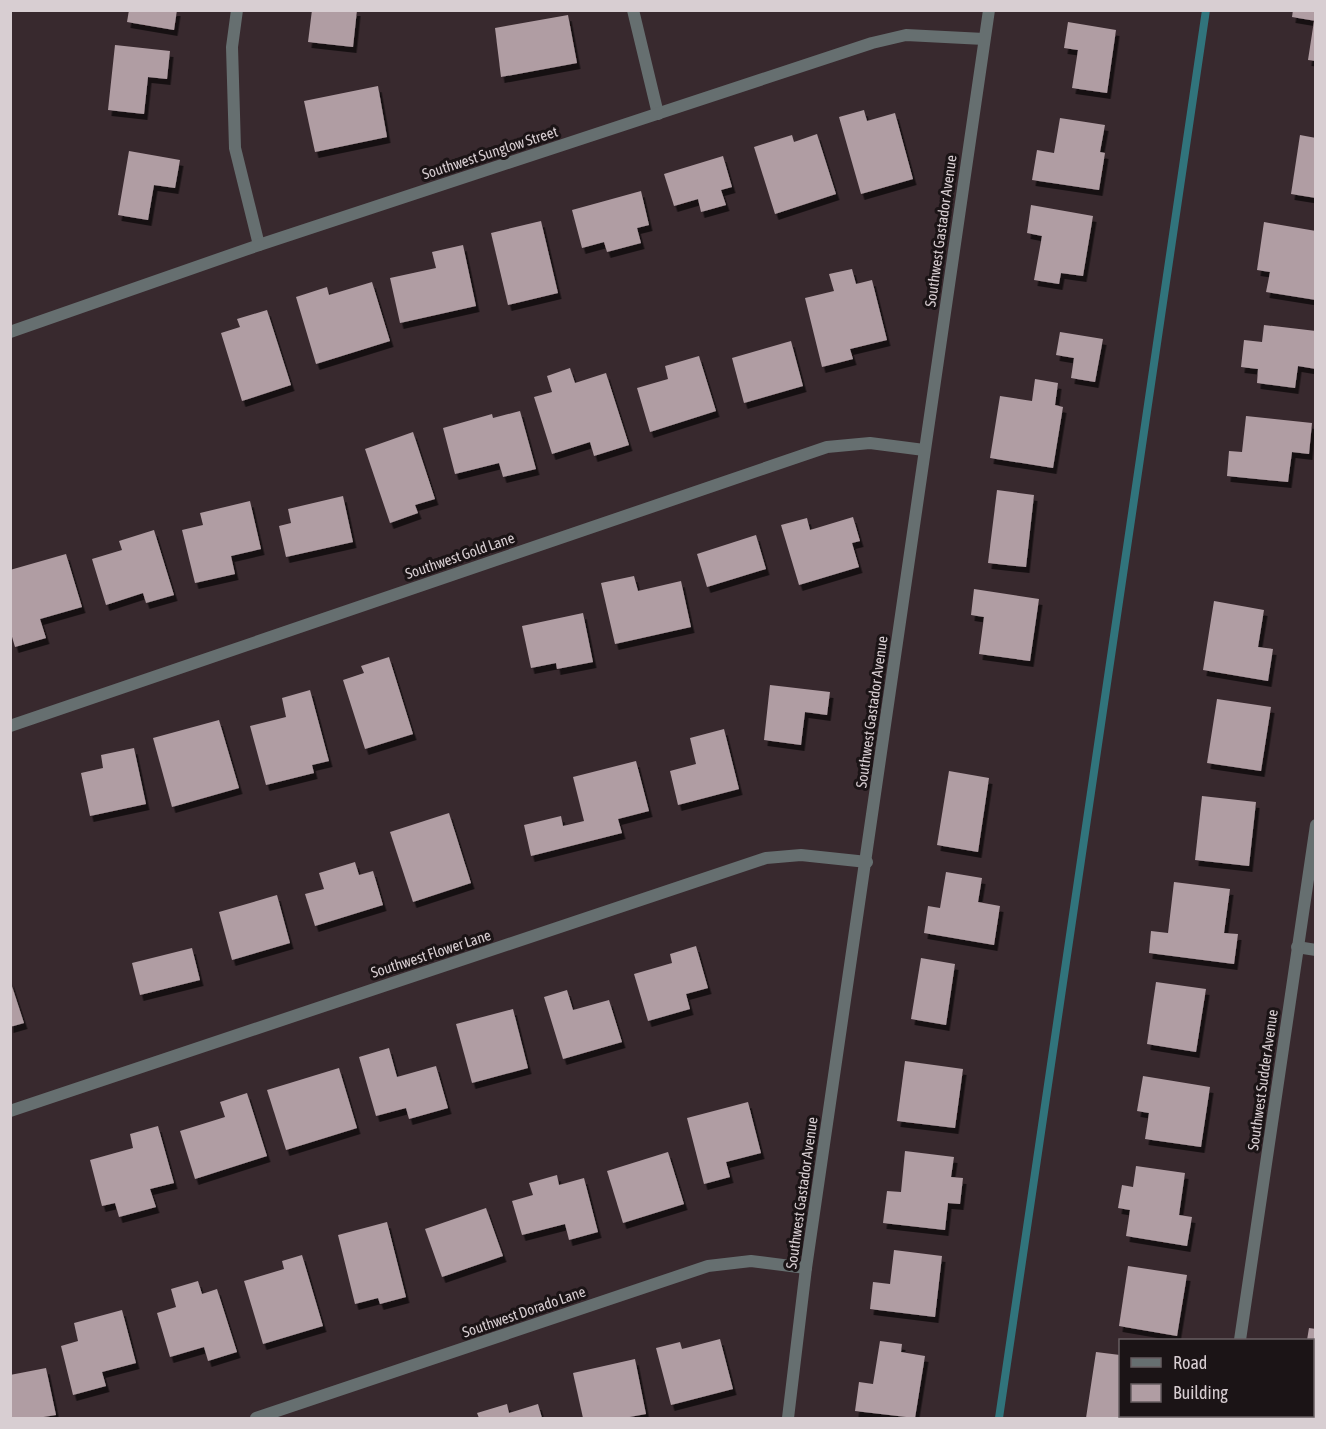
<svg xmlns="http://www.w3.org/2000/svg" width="1326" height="1429" font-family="'Asap Condensed',sans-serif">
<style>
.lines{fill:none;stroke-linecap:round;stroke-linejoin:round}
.stream{stroke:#31747c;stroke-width:8}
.building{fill:#b09da3;filter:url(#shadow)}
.minor{stroke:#666f70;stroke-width:12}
.labels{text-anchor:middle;stroke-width:6;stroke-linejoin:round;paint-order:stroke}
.street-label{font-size:15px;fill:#d8ced2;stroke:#1b1416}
</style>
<defs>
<filter id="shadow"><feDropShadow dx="3.5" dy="6" stdDeviation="0" flood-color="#0009"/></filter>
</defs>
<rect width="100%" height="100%" fill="#38292e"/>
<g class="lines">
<polyline class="stream" points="999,1418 1206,10"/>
</g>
<g class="building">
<polygon points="129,10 177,10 174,30 127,22"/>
<polygon points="312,10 357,10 353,47 308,42"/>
<polygon points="1293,10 1316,10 1316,21 1292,17"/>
<polygon points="568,15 577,63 501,77 495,28"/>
<polygon points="1314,21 1316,21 1316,61 1308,60"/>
<polygon points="1068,22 1116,30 1107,93 1072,88 1078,50 1064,48"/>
<polygon points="115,45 170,51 167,79 148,77 144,114 108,110"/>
<polygon points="378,86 387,137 315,152 304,101"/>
<polygon points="864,110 867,121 895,113 913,179 861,194 839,117"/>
<polygon points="1060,118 1105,125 1100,152 1105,153 1099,190 1032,180 1037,150 1054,153"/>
<polygon points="817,134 836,194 775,214 754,147 792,135 794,142"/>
<polygon points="1300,135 1316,138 1316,198 1291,194"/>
<polygon points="129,151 180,160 175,188 154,185 148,220 118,215"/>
<polygon points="723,156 732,187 721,190 726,205 701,212 698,199 674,206 664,174"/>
<polygon points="641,191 649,225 637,228 641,243 607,252 604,242 582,248 572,210"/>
<polygon points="1031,205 1093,216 1083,276 1061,273 1059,284 1034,280 1042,236 1027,233"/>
<polygon points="541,221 558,293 508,305 491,233"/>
<polygon points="1264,222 1316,231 1316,300 1266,292 1270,272 1257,270"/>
<polygon points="463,245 476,306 400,323 390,278 436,268 432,252"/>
<polygon points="852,269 856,284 872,280 887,340 850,349 853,359 822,367 805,298 834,291 829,274"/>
<polygon points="372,282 390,341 316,364 296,297 327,287 329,295"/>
<polygon points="267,310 291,385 242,401 221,333 240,327 237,319"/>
<polygon points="1264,325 1316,331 1316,369 1298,366 1295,388 1257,383 1258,369 1241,367 1244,340 1262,342"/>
<polygon points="1060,332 1103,339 1095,382 1071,378 1074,358 1056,355"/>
<polygon points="791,341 803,386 744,403 732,358"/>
<polygon points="699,356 716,411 650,432 637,388 668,379 665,366"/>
<polygon points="570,368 575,383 606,373 629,445 594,456 590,442 552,454 534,397 552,392 547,376"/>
<polygon points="1035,379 1058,383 1055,405 1063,407 1053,468 990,458 1000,396 1032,401"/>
<polygon points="520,411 536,469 503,477 499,463 455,474 443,428 492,414 493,418"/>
<polygon points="1246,416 1312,423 1309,454 1292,452 1288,482 1227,476 1229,451 1242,452"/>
<polygon points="413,432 435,499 415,505 418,513 390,523 365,449"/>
<polygon points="997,490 1034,495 1026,567 988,563"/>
<polygon points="343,496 353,542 286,557 279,526 291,523 288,509"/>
<polygon points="250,501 261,549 231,556 235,574 195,583 182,530 203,525 200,513"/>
<polygon points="853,517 860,541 852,543 859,567 799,585 781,525 807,518 810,530"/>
<polygon points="154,530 174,595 146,603 143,593 106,605 92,559 122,550 119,541"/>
<polygon points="756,535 766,569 707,587 697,554"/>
<polygon points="66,554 82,607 40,619 46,638 15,647 10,630 10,570"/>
<polygon points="634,576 638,591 681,581 691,627 615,644 601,583"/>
<polygon points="974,589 1039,599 1030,661 979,654 984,617 971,615"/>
<polygon points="1214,601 1264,610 1258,647 1273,649 1268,681 1203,670"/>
<polygon points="583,613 593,662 557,669 556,663 531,668 522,626"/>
<polygon points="389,657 413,734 365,749 343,680 364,673 361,666"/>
<polygon points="770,685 830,692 827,715 805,712 801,745 764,740"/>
<polygon points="310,690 329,761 312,765 314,773 266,785 250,726 286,717 282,698"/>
<polygon points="1217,699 1271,707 1261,771 1207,763"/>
<polygon points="219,720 239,788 172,807 153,738"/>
<polygon points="724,729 739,789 678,805 670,771 696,764 690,738"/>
<polygon points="134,748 146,804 90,816 81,773 103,768 101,755"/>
<polygon points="636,761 649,811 618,819 622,833 531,856 524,825 561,816 563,826 584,821 573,777"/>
<polygon points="949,771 989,778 978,852 937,845"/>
<polygon points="1202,796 1256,802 1249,866 1195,860"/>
<polygon points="449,813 471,883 413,902 390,832"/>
<polygon points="355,862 359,875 373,871 383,905 315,926 305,894 324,889 319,873"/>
<polygon points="946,872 982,878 978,902 1000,906 994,945 924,933 928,906 940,908"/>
<polygon points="1174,882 1230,889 1224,933 1238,934 1234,964 1149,953 1151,931 1168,933"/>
<polygon points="277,895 290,943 232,960 219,912"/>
<polygon points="696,946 708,988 686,994 690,1009 648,1021 634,974 672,963 670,954"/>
<polygon points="192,948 200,980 140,995 132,963"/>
<polygon points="921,958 955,964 946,1025 911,1019"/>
<polygon points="10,980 24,1023 10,1027"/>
<polygon points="1156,982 1206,989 1196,1052 1147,1044"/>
<polygon points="567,990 573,1010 609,1000 622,1042 563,1059 544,997"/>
<polygon points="513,1009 528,1068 472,1083 456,1024"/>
<polygon points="389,1048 397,1077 436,1066 448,1108 409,1119 406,1108 376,1116 359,1057"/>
<polygon points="905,1061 963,1069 955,1128 897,1121"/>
<polygon points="339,1068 357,1128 286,1150 267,1090"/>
<polygon points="1143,1076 1210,1087 1201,1147 1145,1139 1149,1113 1137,1111"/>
<polygon points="247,1093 267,1156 195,1179 180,1131 225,1117 220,1102"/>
<polygon points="748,1102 761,1153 726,1162 730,1177 704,1184 687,1118"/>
<polygon points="158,1126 174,1183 150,1189 156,1207 119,1217 115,1203 102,1206 90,1160 133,1148 130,1134"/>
<polygon points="905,1151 954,1157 951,1177 963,1178 960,1204 948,1203 945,1230 883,1223 887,1191 901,1192"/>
<polygon points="668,1152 684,1204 623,1223 607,1171"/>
<polygon points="1136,1166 1185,1173 1179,1215 1192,1217 1187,1246 1126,1236 1130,1210 1118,1208 1122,1185 1133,1187"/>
<polygon points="557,1175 559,1185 584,1178 598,1232 569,1240 565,1224 522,1235 512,1201 533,1195 529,1183"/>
<polygon points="486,1208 503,1256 442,1277 425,1229"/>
<polygon points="387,1222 406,1297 380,1304 378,1298 355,1304 338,1235"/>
<polygon points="894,1250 942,1256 935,1317 870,1309 873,1282 890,1284"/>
<polygon points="302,1255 323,1326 263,1344 244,1281 284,1269 282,1261"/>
<polygon points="1128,1266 1187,1275 1177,1336 1119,1326"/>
<polygon points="198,1281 202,1294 217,1289 237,1352 208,1361 204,1347 170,1357 157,1313 176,1307 171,1289"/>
<polygon points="122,1310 136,1363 102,1372 106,1386 73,1395 61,1346 78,1341 74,1323"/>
<polygon points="1309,1328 1316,1329 1316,1364 1312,1364 1312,1340 1307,1340"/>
<polygon points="720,1339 733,1389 671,1405 656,1348 680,1342 682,1349"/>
<polygon points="880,1341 902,1344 901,1352 925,1356 915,1418 855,1411 859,1382 873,1384"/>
<polygon points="1096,1352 1120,1355 1120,1416 1148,1416 1148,1418 1086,1418"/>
<polygon points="635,1359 646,1414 624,1418 583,1418 573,1373"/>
<polygon points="46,1368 56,1415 37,1418 10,1418 10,1375"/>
<polygon points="507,1404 509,1413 538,1404 542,1418 479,1418 477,1413"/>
</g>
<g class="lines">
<g class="minor">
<polyline points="237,10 232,47 235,148 259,245"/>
<polyline points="633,10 658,114"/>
<polyline points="10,332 259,245 872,43 906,35 984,39"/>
<polyline points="10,726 827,447 870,443 924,450"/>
<polyline points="1297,947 1316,950"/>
<polyline points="10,1111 766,858 801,855 867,862"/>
<polyline points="1240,1340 1316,825"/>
<polyline points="256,1418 708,1266 751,1261 806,1268"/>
<polyline points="788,1418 806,1268 989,10"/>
<polyline points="1229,1418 1229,1416"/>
</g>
</g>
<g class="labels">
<g class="street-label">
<text transform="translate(490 153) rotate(-18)" y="5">Southwest Sunglow Street</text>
<text transform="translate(941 231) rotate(-82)" y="5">Southwest Gastador Avenue</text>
<text transform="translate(460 556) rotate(-19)" y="5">Southwest Gold Lane</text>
<text transform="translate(872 712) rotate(-82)" y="5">Southwest Gastador Avenue</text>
<text transform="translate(431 954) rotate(-18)" y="5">Southwest Flower Lane</text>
<text transform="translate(1263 1080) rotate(-82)" y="5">Southwest Sudder Avenue</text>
<text transform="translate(802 1193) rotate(-82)" y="5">Southwest Gastador Avenue</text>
<text transform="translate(524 1312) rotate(-19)" y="5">Southwest Dorado Lane</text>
</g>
</g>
<rect width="1326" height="1429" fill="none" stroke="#d8ced2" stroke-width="24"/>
<rect x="1119" y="1339" width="195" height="78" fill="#1b1416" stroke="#675e61" stroke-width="1.5"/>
<rect x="1131" y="1358" width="30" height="9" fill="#666f70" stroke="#675e61" stroke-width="1.5"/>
<text x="1173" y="1369" font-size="18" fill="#d8ced2">Road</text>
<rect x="1131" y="1384" width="30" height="18" fill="#b09da3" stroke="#675e61" stroke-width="1.5"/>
<text x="1173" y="1399" font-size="18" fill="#d8ced2">Building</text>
</svg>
